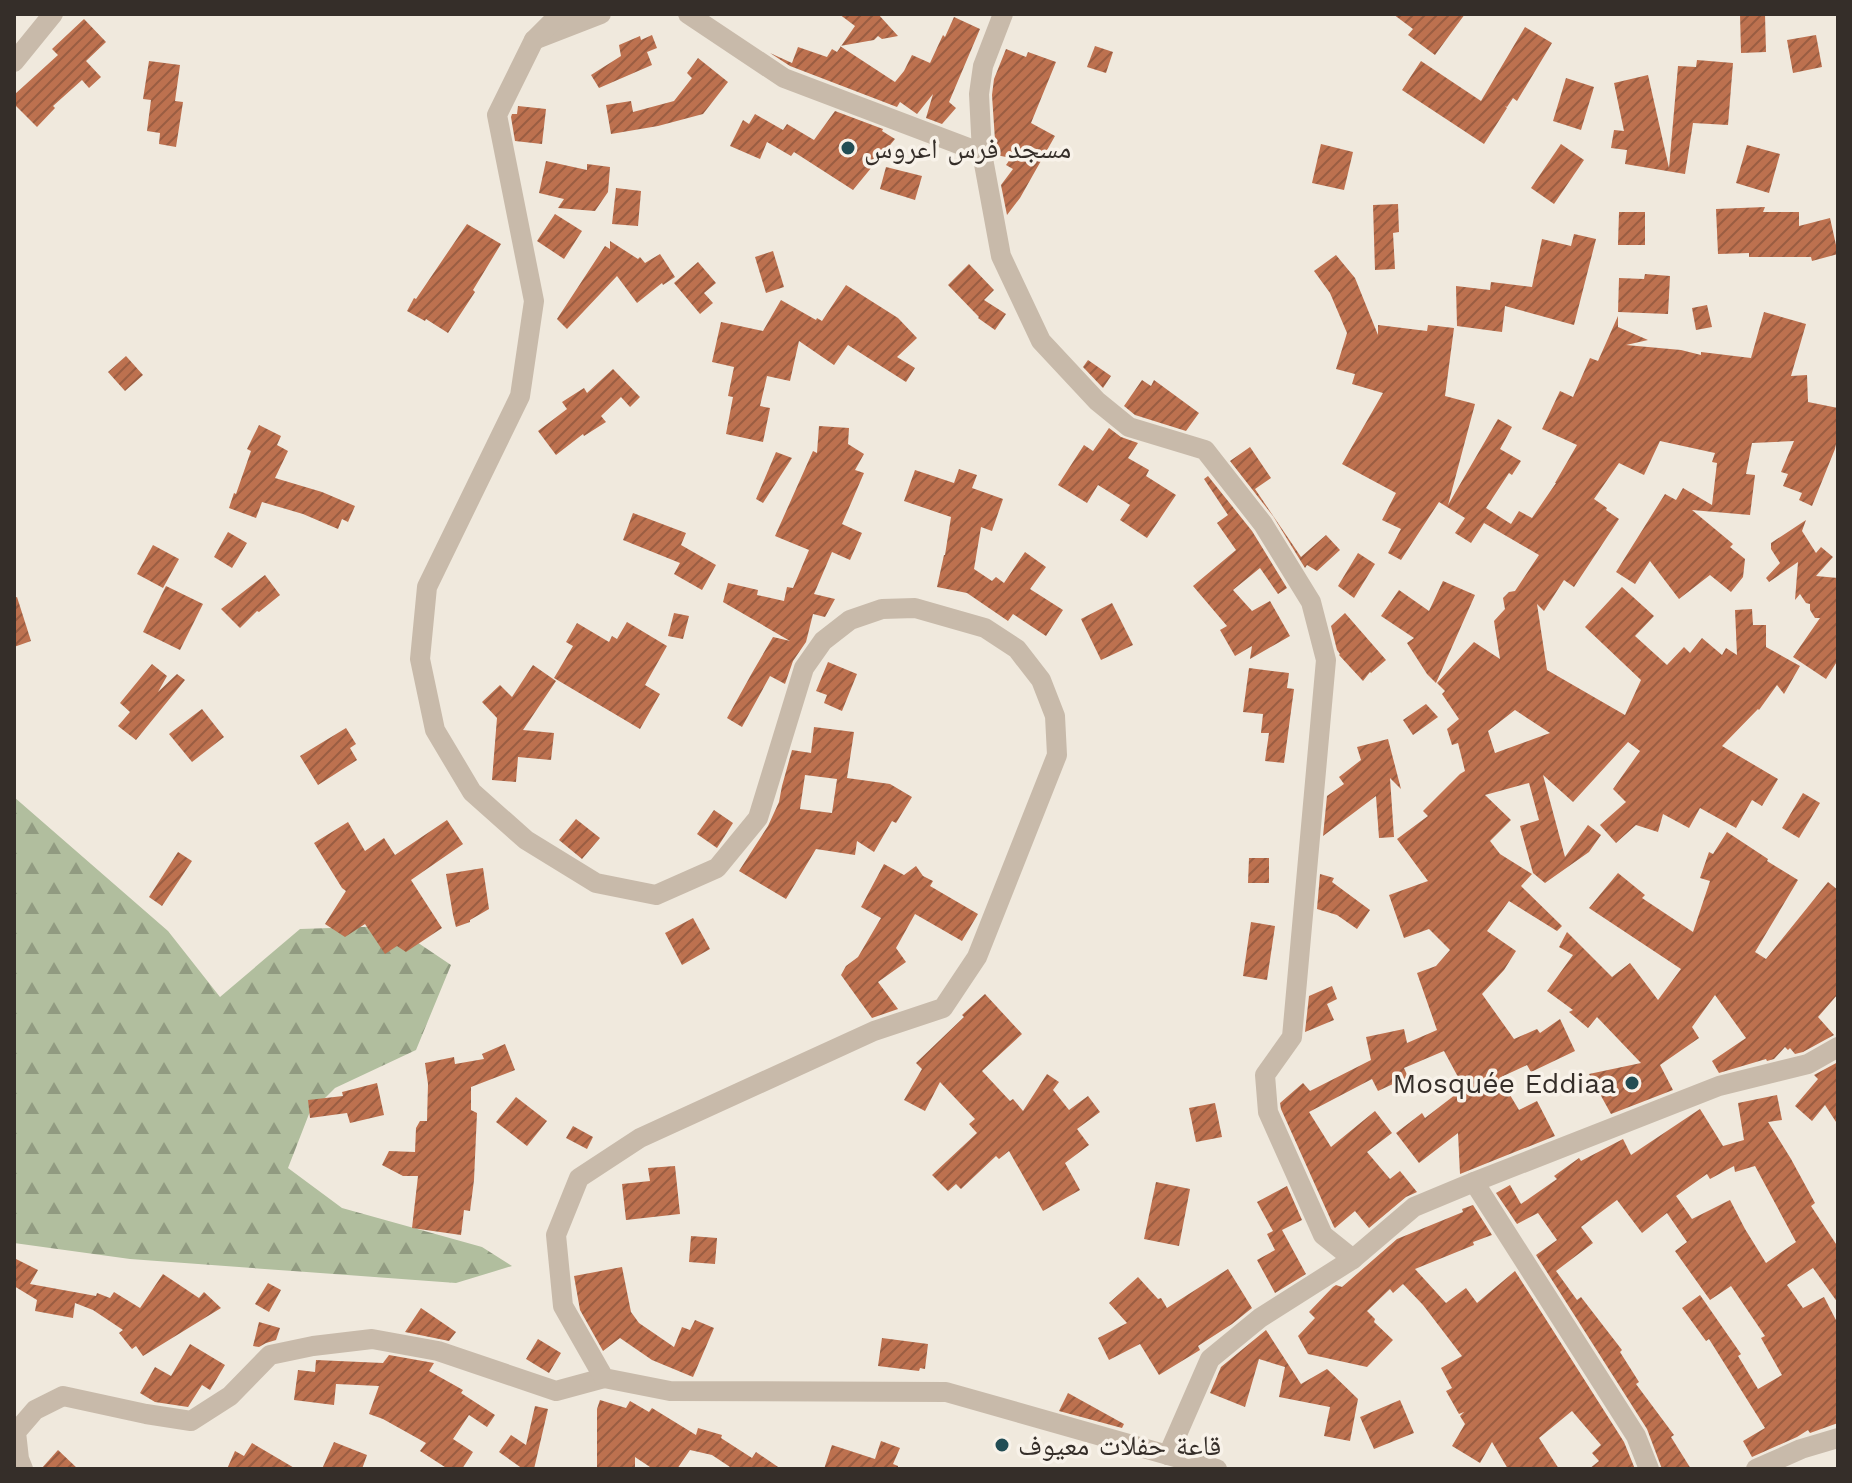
<svg xmlns="http://www.w3.org/2000/svg" width="1852" height="1483" font-family="'Work Sans','Noto Naskh Arabic',sans-serif">
<style>
.forest{fill:url(#forest-firs)}
.building{fill:url(#building-hatch);fill-rule:evenodd}
.lines{fill:none;stroke-linecap:round;stroke-linejoin:round}
.minor{stroke:#c8baaa;stroke-width:20}
.tertiary{stroke:#c8baaa;stroke-width:20}
.poi-dot{fill:#224d54;stroke:#f8f2e9;stroke-width:3}
.labels{text-anchor:middle;stroke-width:7;stroke-linejoin:round;paint-order:stroke}
.poi-label{font-size:28px;fill:#352e29;stroke:#f8f2e9;text-anchor:start}
</style>
<defs>
<pattern id="forest-firs" width="22" height="20" patternUnits="userSpaceOnUse" patternTransform="scale(2)"><rect width="22" height="20" fill="#b1be9e"/><path d="M5 1l3.5 6h-7zM16 11l3.5 6h-7z" fill="#919b81"/></pattern>
<pattern id="building-hatch" width="6" height="6" patternUnits="userSpaceOnUse" patternTransform="scale(2)"><rect width="6" height="6" fill="#bd714f"/><path d="M-1 1l2-2M0 6l6-6M5 7l2-2" fill="none" stroke="#9a5d42"/></pattern>
</defs>
<rect width="100%" height="100%" fill="#f0e9dd"/>
<polygon class="forest" points="14,797 168,931 220,997 300,929 393,926 451,965 416,1050 335,1088 309,1114 288,1168 342,1208 482,1247 512,1266 456,1283 130,1259 14,1243"/>
<g class="building">
<polygon points="839,14 878,14 898,36 882,39 878,36 874,40 840,46 895,82 904,71 912,55 930,63 943,35 945,37 954,17 980,29 949,102 956,108 942,124 926,118 933,94 917,114 900,102 897,107 790,66 770,53 792,63 798,47 827,57 832,49 837,52 855,26"/>
<polygon points="1393,14 1465,14 1435,55 1408,35 1413,29"/>
<polygon points="1740,14 1765,14 1766,52 1741,53"/>
<polygon points="84,19 106,42 86,61 101,77 89,88 82,80 53,106 55,108 37,127 14,104 14,95 58,55 52,49"/>
<polygon points="1525,27 1552,43 1517,101 1513,98 1507,107 1505,106 1507,108 1484,144 1402,90 1421,61 1481,101"/>
<polygon points="652,35 657,48 647,52 652,65 599,88 591,75 621,56 619,45 640,36 641,40"/>
<polygon points="1816,35 1822,67 1793,73 1787,40"/>
<polygon points="1095,46 1113,52 1106,73 1087,67"/>
<polygon points="1006,49 1026,57 1028,52 1056,62 1031,123 1055,136 1020,198 1007,215 1001,185 1013,169 1006,165 1011,158 996,155 992,95 994,79"/>
<polygon points="698,58 728,82 703,114 658,126 611,134 606,105 631,101 633,112 674,101 692,78 687,73"/>
<polygon points="1697,60 1733,63 1728,125 1693,123 1685,174 1625,164 1627,150 1611,148 1614,130 1624,131 1614,83 1648,75 1669,168 1678,66 1696,67"/>
<polygon points="149,61 180,65 175,101 183,102 176,147 159,144 160,133 147,131 151,100 143,99"/>
<polygon points="1566,78 1594,87 1581,130 1553,121"/>
<polygon points="518,106 546,109 542,144 515,141 511,117 512,114 517,114"/>
<polygon points="835,111 883,129 882,131 895,139 853,190 794,152 791,156 767,142 760,159 730,146 743,120 749,124 755,114 783,130 787,124 814,140"/>
<polygon points="1321,144 1353,152 1344,190 1312,183"/>
<polygon points="1561,144 1584,160 1554,204 1531,188"/>
<polygon points="1747,145 1780,154 1769,193 1736,183"/>
<polygon points="546,161 587,170 587,164 610,167 608,192 595,211 558,208 564,199 539,193"/>
<polygon points="886,167 922,176 915,200 880,189"/>
<polygon points="616,188 641,191 638,226 612,224"/>
<polygon points="1398,204 1399,232 1393,233 1395,269 1375,270 1373,205"/>
<polygon points="1765,207 1763,212 1799,212 1799,226 1830,218 1838,254 1812,261 1811,257 1749,257 1749,253 1718,254 1716,209"/>
<polygon points="1619,212 1645,212 1645,245 1618,245"/>
<polygon points="555,214 582,231 564,259 537,241"/>
<polygon points="467,224 501,244 473,290 475,292 448,333 426,319 425,321 407,311 414,298 416,299"/>
<polygon points="1574,234 1596,239 1574,325 1505,306 1502,332 1457,326 1456,286 1490,290 1491,282 1532,287 1542,239 1571,246"/>
<polygon points="610,241 638,259 640,257 645,263 660,254 675,277 663,285 662,283 637,303 617,276 567,329 557,319 605,246 610,249"/>
<polygon points="773,251 784,287 766,293 755,257"/>
<path d="M1336 255 1355 278 1378 335V325L1427 331 1428 325 1454 328 1445 396 1475 404 1448 505 1498 419 1512 427 1500 449 1521 461 1512 475 1509 473 1486 508 1511 524 1519 511 1532 518 1556 483H1555L1577 445 1542 429 1560 391 1573 397 1590 358 1598 361 1618 316V327L1648 340 1626 345 1681 350 1701 355V352L1751 358 1764 312 1806 324 1791 376 1807 375 1808 402 1838 408V434L1835 449 1812 506 1799 500 1802 493 1783 486 1788 474 1781 472 1794 441 1752 443 1746 474 1755 475 1750 515 1692 510 1733 544 1730 547 1745 559 1743 577 1731 592 1710 575 1679 599 1650 561 1635 584 1616 572 1665 494 1676 500 1683 488 1712 505 1717 463 1712 462 1715 453 1660 441 1644 475 1619 463 1594 499 1607 508 1606 510 1619 519 1574 587 1564 580 1544 611 1537 604 1547 670 1625 715 1641 680 1585 627 1622 587 1654 616 1635 636 1667 665 1684 647 1690 653 1702 638 1722 655 1726 648 1737 655 1735 610 1752 609 1753 625H1766V647L1800 666 1784 694 1777 685 1759 710 1758 709 1722 746 1778 779 1762 806 1752 800 1736 828 1700 808 1689 828 1663 814 1658 832 1636 825 1616 843 1600 825 1626 802 1613 789 1640 751 1628 742 1573 802 1543 775 1565 857 1588 825 1601 835 1589 852 1545 883 1533 873 1520 826 1539 820 1529 783 1485 795 1511 820 1490 841 1500 854 1532 874 1521 886 1562 926 1557 931 1509 901 1487 931 1516 951 1504 970 1482 994 1514 1039 1537 1029 1540 1033 1560 1019 1575 1051 1531 1072 1527 1065 1499 1078 1504 1086 1496 1090 1497 1092 1507 1090 1519 1110 1537 1101 1555 1136 1460 1174 1458 1133 1419 1163 1396 1133 1422 1113 1425 1118 1464 1088 1444 1051 1404 1068 1408 1077 1378 1091 1372 1079 1309 1112 1331 1147 1375 1111 1392 1133 1367 1152 1390 1179 1400 1171 1417 1192 1406 1197 1369 1228 1355 1211 1335 1228 1334 1227 1281 1109 1280 1103 1303 1083 1310 1091 1371 1060 1366 1037 1404 1029 1407 1043 1437 1030 1417 973 1436 966 1450 950 1429 929 1404 938 1389 895 1428 881 1397 839 1428 816 1423 811 1460 774 1465 771 1458 743 1452 745 1447 729 1459 719 1442 694 1445 691 1437 683 1474 642 1500 659 1494 621 1505 609 1503 598 1509 592 1515 591 1539 555 1484 523 1471 543 1455 533 1465 518 1439 502 1401 560 1388 553 1401 529 1382 520 1396 493 1342 464 1383 393 1352 384 1355 374 1336 369 1347 333 1330 293 1314 271ZM1515 710 1550 733 1495 753 1488 731Z"/>
<polygon points="698,262 716,283 704,293 713,303 700,314 674,283"/>
<polygon points="969,264 994,290 984,300 1006,314 995,330 978,318 979,317 948,285"/>
<polygon points="1645,274 1670,276 1668,314 1618,312 1619,278 1644,279"/>
<polygon points="846,285 898,318 917,338 897,357 915,368 906,382 848,345 834,365 799,341 790,381 767,376 760,406 770,408 763,442 726,434 733,397 728,396 734,367 712,362 721,322 763,331 781,300 816,320 817,318 822,321"/>
<polygon points="1707,305 1712,327 1696,330 1692,308"/>
<polygon points="126,356 143,375 125,391 108,372"/>
<polygon points="1088,360 1111,376 1103,388 1083,367"/>
<polygon points="613,369 640,397 630,407 621,397 601,416 606,422 584,436 583,434 556,455 538,431 567,409 562,402 584,388 587,393"/>
<polygon points="1142,380 1151,386 1154,380 1199,413 1186,431 1135,415 1124,406"/>
<polygon points="259,425 281,436 277,445 288,451 275,478 322,492 355,506 348,522 342,519 338,529 303,514 262,502 256,518 229,508 234,493 236,494 251,451 247,449"/>
<polygon points="819,426 849,428 848,444 864,454 855,470 864,473 842,524 862,533 850,560 832,552 814,594 835,599 825,617 813,614 806,642 793,661 785,684 770,676 742,727 727,718 752,673 773,637 790,641 723,602 728,583 758,590 757,595 784,601 787,587 793,588 809,550 775,536 813,451 817,453"/>
<polygon points="1109,428 1121,437 1138,443 1128,458 1149,470 1146,476 1176,495 1147,538 1120,520 1130,505 1098,485 1087,503 1058,485 1084,445 1093,451"/>
<polygon points="1250,447 1271,478 1255,489 1301,557 1326,535 1340,550 1317,571 1307,565 1305,568 1273,516 1230,461"/>
<polygon points="776,452 792,458 763,503 756,499"/>
<polygon points="959,469 977,475 972,488 1003,499 992,531 981,527 974,569 992,581 996,577 1004,583 1025,552 1046,567 1030,589 1063,610 1046,636 1013,614 1008,621 967,593 937,587 944,555 945,555 951,517 904,501 915,470 954,483"/>
<polygon points="1208,476 1252,531 1287,588 1278,594 1260,568 1233,590 1252,611 1270,601 1290,636 1250,659 1252,646 1235,656 1220,630 1227,626 1193,586 1236,550 1217,523 1228,515 1204,479"/>
<polygon points="633,513 686,533 681,545 716,565 702,590 674,574 680,563 623,540"/>
<polygon points="1806,520 1802,531 1816,553 1821,547 1833,557 1816,576 1838,578 1838,660 1826,679 1793,657 1820,618 1815,618 1810,610 1810,604 1806,603 1800,594 1795,600 1798,562 1769,582 1766,578 1780,563 1771,549 1771,543"/>
<polygon points="228,532 247,543 232,568 214,557"/>
<polygon points="153,545 179,559 163,588 137,574"/>
<polygon points="1358,553 1375,564 1354,598 1338,586"/>
<polygon points="265,575 280,595 259,612 257,611 240,628 221,609"/>
<polygon points="1443,581 1475,595 1436,683 1427,674 1407,643 1414,638 1381,616 1399,590 1429,611"/>
<polygon points="166,586 203,604 180,650 143,632"/>
<polygon points="17,597 31,641 14,647 14,598"/>
<polygon points="1112,603 1133,645 1101,660 1081,619"/>
<polygon points="674,613 689,616 683,639 668,636"/>
<polygon points="1345,613 1386,660 1371,673 1370,672 1363,681 1339,655 1340,654 1337,650 1331,626"/>
<polygon points="627,622 667,646 645,685 660,694 640,729 554,678 573,646 566,642 577,623 609,642 612,636 617,639"/>
<polygon points="828,662 857,674 842,711 824,703 827,695 816,691"/>
<polygon points="152,664 167,676 158,692 177,674 185,680 136,740 118,726 130,712 120,703"/>
<polygon points="533,665 556,681 523,730 554,733 551,760 518,757 516,782 492,780 497,718 482,702 500,685 512,697"/>
<polygon points="1249,668 1289,673 1287,688 1294,689 1284,763 1265,761 1269,733 1261,733 1263,714 1243,712"/>
<polygon points="1426,704 1438,717 1413,735 1403,720"/>
<polygon points="202,709 224,737 192,762 169,734"/>
<path d="M814 727 854 732 847 778 890 784 912 797 896 823 892 821 874 852 857 841 855 855 816 849 786 899 739 871 768 826 779 802 782 786 792 750 811 753ZM805 775 837 779 832 813 800 809Z"/>
<polygon points="346,728 356,744 350,748 357,760 318,785 300,756"/>
<polygon points="1388,739 1401,789 1390,778 1394,837 1379,838 1376,796 1323,836 1327,796 1344,784 1339,777 1361,760 1357,747"/>
<polygon points="1803,793 1820,803 1799,838 1782,828"/>
<polygon points="714,810 733,823 717,848 697,834"/>
<polygon points="576,819 600,838 582,859 559,840"/>
<polygon points="447,820 463,844 411,880 442,928 406,952 397,946 385,954 365,924 345,937 325,924 346,891 342,888 314,843 348,822 365,851 384,838 395,855"/>
<polygon points="1727,832 1768,859 1767,861 1798,880 1755,952 1766,959 1828,882 1838,890 1838,994 1818,1017 1834,1035 1803,1052 1795,1054 1790,1048 1788,1050 1785,1047 1774,1059 1767,1061 1766,1059 1719,1073 1712,1061 1746,1038 1715,995 1692,1027 1699,1038 1660,1065 1673,1090 1611,1114 1589,1074 1641,1063 1597,1017 1588,1028 1569,1012 1573,1010 1547,991 1573,955 1559,947 1567,932 1612,977 1630,963 1658,1000 1681,969 1589,908 1618,873 1645,895 1642,898 1693,932 1710,881 1700,878 1709,852 1713,854"/>
<polygon points="178,852 192,861 162,906 149,897"/>
<polygon points="1249,858 1269,858 1269,883 1248,883"/>
<polygon points="884,864 904,875 916,866 923,876 933,881 930,886 978,914 962,941 915,914 896,948 906,962 878,982 898,1009 872,1018 841,975 846,966 858,957 881,918 861,907"/>
<polygon points="483,868 489,909 470,920 470,922 456,927 453,915 446,874"/>
<polygon points="1320,874 1334,878 1332,882 1370,910 1357,929 1337,915 1317,909"/>
<polygon points="693,918 710,949 682,965 665,933"/>
<polygon points="1251,922 1275,926 1267,980 1243,976"/>
<polygon points="1332,986 1337,999 1327,1004 1334,1020 1305,1032 1309,996"/>
<polygon points="985,994 1022,1034 982,1071 1010,1101 1013,1099 1023,1111 1047,1074 1059,1082 1053,1090 1069,1110 1088,1096 1100,1112 1077,1129 1089,1145 1065,1163 1080,1190 1043,1211 1009,1151 999,1159 996,1156 961,1189 956,1184 948,1191 932,1175 977,1133 969,1124 975,1119 940,1082 925,1111 904,1100 922,1069 916,1063 964,1017 962,1015"/>
<polygon points="505,1044 515,1070 471,1087 471,1110 477,1113 474,1180 470,1211 464,1210 461,1235 412,1228 418,1176 403,1176 382,1165 389,1151 415,1152 416,1128 420,1121 427,1121 428,1084 425,1063 454,1057 455,1064 484,1059 482,1054"/>
<polygon points="1838,1062 1838,1125 1825,1105 1812,1121 1795,1106 1818,1079 1814,1075"/>
<polygon points="377,1083 384,1115 350,1123 347,1113 310,1118 308,1100 343,1096 342,1092"/>
<path d="M1777 1095 1782 1120 1768 1122 1791 1159 1815 1203 1811 1206 1838 1247V1303L1813 1268 1787 1285 1803 1308 1824 1297 1838 1324V1423L1810 1433 1808 1430 1797 1437 1752 1457 1743 1441 1765 1428 1709 1339 1706 1341 1682 1308 1700 1295 1741 1354 1738 1356 1758 1389 1782 1375 1761 1338 1765 1336 1731 1286 1710 1300 1675 1251 1687 1242 1667 1213 1642 1233 1617 1200 1581 1227 1593 1243 1556 1271 1577 1300 1581 1297 1622 1350 1620 1352 1639 1382 1636 1384 1674 1435 1671 1437 1691 1469H1662L1647 1429 1536 1255 1557 1240 1538 1213 1517 1224 1496 1193 1510 1185 1521 1204 1557 1179 1554 1176 1579 1158 1581 1161 1623 1139 1631 1155 1700 1109 1723 1146 1744 1140 1738 1103ZM1734 1166 1735 1172 1755 1166 1796 1242 1766 1263 1745 1229 1730 1200 1692 1219 1676 1196 1707 1174 1710 1179Z"/>
<polygon points="516,1097 547,1121 527,1146 496,1122"/>
<polygon points="1215,1103 1222,1137 1196,1142 1189,1108"/>
<polygon points="573,1126 593,1137 587,1149 566,1138"/>
<polygon points="675,1166 680,1214 626,1220 622,1184 650,1181 648,1168"/>
<polygon points="1156,1182 1190,1189 1179,1246 1144,1239"/>
<polygon points="1287,1186 1302,1220 1282,1230 1306,1274 1275,1293 1257,1260 1275,1250 1267,1234 1273,1231 1257,1202"/>
<polygon points="1473,1205 1492,1235 1473,1242 1474,1245 1415,1269 1446,1303 1466,1288 1477,1303 1515,1271 1624,1442 1635,1469 1589,1469 1599,1461 1592,1453 1601,1445 1572,1411 1539,1438 1559,1469 1508,1469 1492,1442 1480,1463 1452,1446 1465,1424 1460,1416 1464,1412 1459,1414 1446,1391 1452,1388 1441,1368 1462,1356 1423,1305 1403,1284 1393,1293 1390,1289 1367,1311 1375,1319 1374,1322 1393,1340 1367,1367 1308,1354 1298,1336 1315,1318 1309,1312 1333,1287 1336,1285 1342,1287 1397,1239 1463,1212 1462,1209"/>
<polygon points="691,1236 717,1238 715,1264 689,1262"/>
<polygon points="14,1258 38,1270 30,1284 96,1296 97,1293 110,1298 114,1292 140,1308 163,1274 199,1298 204,1292 221,1308 143,1356 136,1346 132,1349 119,1333 123,1330 93,1310 75,1303 73,1318 35,1311 37,1300 14,1286"/>
<polygon points="622,1267 631,1312 639,1323 674,1347 682,1327 690,1330 695,1320 714,1328 693,1377 652,1360 620,1338 603,1351 580,1310 574,1276"/>
<polygon points="1228,1269 1252,1308 1232,1324 1198,1346 1200,1350 1159,1375 1140,1344 1109,1360 1098,1338 1127,1323 1109,1303 1138,1277 1158,1299 1161,1298 1167,1308"/>
<polygon points="268,1283 281,1290 269,1312 255,1304"/>
<polygon points="421,1308 456,1332 449,1341 405,1332"/>
<polygon points="259,1322 280,1328 276,1340 266,1343 259,1347 253,1346"/>
<polygon points="1266,1330 1301,1384 1327,1369 1358,1399 1350,1441 1324,1436 1330,1407 1279,1397 1285,1367 1259,1359 1245,1407 1210,1393 1221,1367"/>
<polygon points="882,1338 928,1344 925,1369 920,1368 919,1371 878,1366"/>
<polygon points="538,1339 561,1353 549,1373 526,1359"/>
<polygon points="190,1344 225,1365 210,1390 202,1385 188,1407 155,1402 140,1393 155,1367 171,1376"/>
<polygon points="389,1355 434,1363 429,1371 463,1390 461,1393 495,1415 487,1427 469,1415 453,1439 473,1452 462,1469 448,1469 420,1451 426,1443 383,1419 369,1414 379,1386 336,1384 334,1405 294,1400 298,1370 315,1372 316,1360 383,1363"/>
<polygon points="1068,1393 1124,1424 1122,1428 1059,1411"/>
<polygon points="600,1400 626,1408 630,1401 649,1412 652,1408 696,1435 698,1428 722,1435 721,1438 752,1458 756,1452 781,1469 733,1469 712,1455 690,1450 677,1469 653,1469 635,1457 635,1469 597,1469 597,1409"/>
<polygon points="1400,1400 1414,1433 1374,1449 1360,1417"/>
<polygon points="535,1406 548,1409 534,1469 523,1469 499,1452 511,1435 526,1445"/>
<polygon points="881,1441 900,1448 893,1464 898,1466 898,1469 824,1469 832,1445 875,1459"/>
<polygon points="334,1442 367,1455 362,1469 322,1469"/>
<polygon points="252,1443 296,1469 227,1469 235,1451 244,1456"/>
<polygon points="58,1450 78,1469 41,1469"/>
</g>
<g class="lines">
<g class="minor">
<polyline points="688,14 784,78 982,153 1001,256 1041,341 1097,401 1129,427 1205,450 1263,524 1311,602 1326,660 1292,1037 1265,1075 1268,1112 1323,1235 1353,1259"/>
<polyline points="534,40 601,14"/>
<polyline points="982,153 979,94 983,66 1003,14"/>
<polyline points="1474,1182 1636,1436 1649,1469"/>
<polyline points="1168,1455 1210,1359 1260,1318 1353,1259 1414,1207 1474,1182 1719,1086 1808,1064 1838,1047"/>
<polyline points="23,1469 19,1459 16,1432 35,1410 63,1396 146,1414 191,1421 230,1396 270,1355 313,1346 372,1339 438,1351 556,1391 604,1378"/>
<polyline points="1756,1469 1801,1449 1838,1438"/>
</g>
<g class="tertiary">
<polyline points="560,14 534,40 497,115 534,301 520,396 427,587 420,659 435,730 472,792 526,840 596,883 656,895 717,868 758,818 804,668 823,641 850,620 882,609 915,608 985,628 1017,649 1041,680 1055,716 1057,755 977,957 943,1008 874,1031 640,1138 579,1178 556,1235 563,1306 604,1378 670,1391 946,1392 1217,1469"/>
<polyline points="14,62 53,14"/>
</g>
</g>
<g class="poi-dot">
<circle cx="848" cy="148" r="8"/>
<circle cx="1632" cy="1083" r="8"/>
<circle cx="1002" cy="1445" r="8"/>
</g>
<g class="labels">
<g class="poi-label">
<text x="864" y="158">مسجد فرس اعروس</text>
<text x="1616" y="1093" text-anchor="end">Mosquée Eddiaa</text>
<text x="1018" y="1455">قاعة حفلات معيوف</text>
</g>
</g>
<rect width="1852" height="1483" fill="none" stroke="#352e29" stroke-width="32"/>
</svg>
